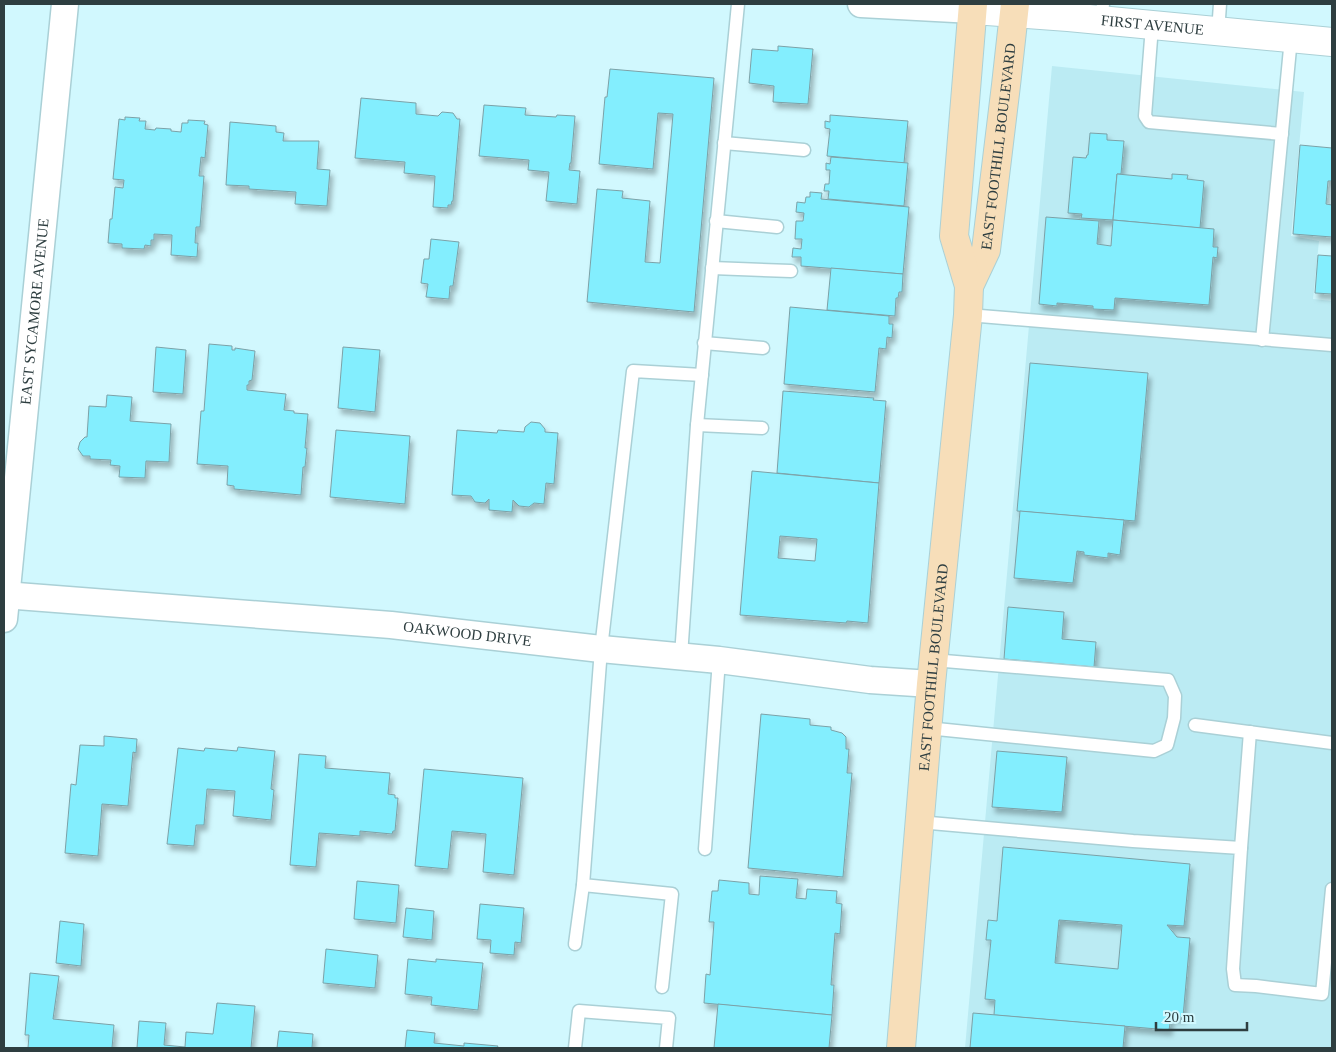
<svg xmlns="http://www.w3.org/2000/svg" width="1336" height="1052" font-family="'Times New Roman',serif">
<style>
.built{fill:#bbebf3}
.building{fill:#83eefe;stroke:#7ca1a7;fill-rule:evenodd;filter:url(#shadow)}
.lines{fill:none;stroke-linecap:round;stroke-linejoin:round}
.service-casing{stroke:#aad0d6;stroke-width:15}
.minor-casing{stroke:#aad0d6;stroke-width:29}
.tertiary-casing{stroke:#aad0d6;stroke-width:30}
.secondary-casing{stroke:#aad0d6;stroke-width:30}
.service{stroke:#fff;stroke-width:12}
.minor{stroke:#fff;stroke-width:26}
.tertiary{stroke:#fff;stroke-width:28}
.secondary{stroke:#f7deb9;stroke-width:28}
.labels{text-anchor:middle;stroke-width:4;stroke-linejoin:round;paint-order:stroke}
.street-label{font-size:15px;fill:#2e3e40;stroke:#d1f8fe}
</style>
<defs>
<filter id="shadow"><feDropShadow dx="3" dy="5.5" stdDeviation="2.5" flood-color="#0004"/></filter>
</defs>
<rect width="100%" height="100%" fill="#d1f8fe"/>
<polygon class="built" points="1052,66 1304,92 1291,236 1319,241 1313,299 1332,301 1332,1048 965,1048"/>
<g class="building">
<polygon points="778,46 813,49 808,104 773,102 774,86 749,83 752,49 778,51"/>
<polygon points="610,69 714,78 694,312 587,302 597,189 623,191 622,198 650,201 645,262 660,263 673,114 658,113 653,169 599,164 605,97 607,97"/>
<polygon points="361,98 416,103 416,114 438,116 442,112 453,113 457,119 460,119 453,201 452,201 451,205 448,205 448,208 433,207 435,176 404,173 405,162 355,158"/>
<polygon points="484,105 526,108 525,115 556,117 557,115 575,116 571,163 570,163 569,170 580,171 577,204 546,201 549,172 528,170 529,160 479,156"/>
<polygon points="830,115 908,121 904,163 827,156 830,129 825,128 825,121 830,122"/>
<polygon points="125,117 140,118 139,121 146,121 145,129 155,130 156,128 171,129 171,131 181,132 182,123 188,123 188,120 205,121 204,124 208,125 205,158 201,157 199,176 204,176 200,227 196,227 195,243 198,243 197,257 171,255 172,235 154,234 154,240 151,240 151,246 145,245 144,249 122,248 122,244 108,243 110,219 112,219 115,187 123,188 124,180 113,179 119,119 125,120"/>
<polygon points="230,122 276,126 276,132 284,133 283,141 319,141 317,169 330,170 327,206 295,204 296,192 249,189 249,186 226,185"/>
<polygon points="1090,133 1107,134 1107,140 1124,141 1121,174 1117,174 1113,220 1081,218 1082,214 1068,213 1073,157 1086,158 1087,155 1088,155"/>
<polygon points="1300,145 1332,148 1332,181 1328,181 1326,204 1332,205 1332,237 1293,234"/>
<polygon points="831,157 908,163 904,206 828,199 829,191 824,191 825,184 829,184 830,170 826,170 826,163 830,164"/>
<polygon points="1117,174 1172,179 1172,174 1188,175 1187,179 1204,181 1200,228 1113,220"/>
<polygon points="810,192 822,193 821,199 909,207 903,274 801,266 801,257 792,257 793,248 801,249 802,239 795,239 796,221 803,221 804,213 796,212 797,202 805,203 806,197 810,197"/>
<polygon points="1046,217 1099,221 1097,244 1111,246 1113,220 1214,229 1213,247 1218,247 1217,258 1213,257 1209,305 1115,298 1114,310 1093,309 1093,306 1057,303 1057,306 1039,304"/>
<polygon points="431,239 459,242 453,286 450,286 449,299 426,297 428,284 421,283 424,259 429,259"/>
<polygon points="1318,255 1332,256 1332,294 1315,293"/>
<polygon points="831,268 903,274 902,292 899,292 898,298 896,298 895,316 827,310"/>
<polygon points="790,307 889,316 889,324 893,324 892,338 887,337 886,349 879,348 875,392 784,384"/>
<polygon points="209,344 232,346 232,350 235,350 235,348 255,351 252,380 249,381 249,385 247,385 247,390 286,394 284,410 294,411 294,413 308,414 305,448 307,448 305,467 303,467 301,495 234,489 234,486 227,485 228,466 197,464 201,411 204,411"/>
<polygon points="156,347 186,350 183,394 153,392"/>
<polygon points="343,347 380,350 375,412 338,408"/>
<polygon points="1030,363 1148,373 1135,521 1017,511"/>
<polygon points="783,391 874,398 873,400 886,401 879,483 777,473"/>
<polygon points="107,395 132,397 130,421 171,424 169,462 146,461 145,478 119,477 120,466 110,465 111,460 90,459 90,456 83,456 78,449 80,442 85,437 87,437 89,406 106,407"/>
<polygon points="531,422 540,423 545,429 545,432 558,433 554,484 546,483 544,504 534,503 529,507 519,506 513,500 512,512 489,510 489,499 485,503 475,502 471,496 452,495 457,430 497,433 498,430 524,432 525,427"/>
<polygon points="336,430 410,436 405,504 330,497"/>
<path d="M752 471 879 483 868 623 847 621 846 623 740 615ZM780 536 817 539 815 561 778 558Z"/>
<polygon points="1020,511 1124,520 1120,555 1108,553 1108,558 1084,555 1084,552 1077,551 1073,583 1014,578"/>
<polygon points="1008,607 1064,612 1062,639 1096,642 1094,667 1004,659"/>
<polygon points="761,714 810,719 810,725 831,727 831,730 842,733 846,737 846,749 849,749 847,773 852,773 843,877 748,868"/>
<polygon points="104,736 137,739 136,753 133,752 128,806 102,804 98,856 65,853 71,784 76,785 80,745 104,746"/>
<polygon points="238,747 275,751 271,789 274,790 271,820 233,816 235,791 207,789 204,825 196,825 194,846 167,844 178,748 204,751 205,748 237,751"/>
<polygon points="997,751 1067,757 1062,812 992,807"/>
<polygon points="299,754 326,756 325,768 390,773 388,794 395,795 395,798 398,798 395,831 393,831 392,834 360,831 360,836 319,833 316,867 290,865"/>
<polygon points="424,769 523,778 514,875 483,872 486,834 452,831 448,869 415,866"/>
<path d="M1003 847 1190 864 1184 926 1167 925 1177 937 1190 938 1183 1017H1171L1169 1030 994 1015 995 1000 985 999 991 940H986L988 920 997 921ZM1059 920 1122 925 1118 969 1055 963Z"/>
<polygon points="760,876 798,879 796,898 806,899 807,889 837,891 836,903 842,904 840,934 835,933 831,985 834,985 832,1015 704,1003 706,974 710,975 714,922 709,922 712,891 718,891 719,880 749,883 749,894 759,895"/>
<polygon points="357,881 399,885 396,923 354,919"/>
<polygon points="480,904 524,908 521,943 515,942 514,955 490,953 491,940 477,939"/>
<polygon points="406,908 434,911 432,940 403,937"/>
<polygon points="60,921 84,924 81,966 56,963"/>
<polygon points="326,949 378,955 375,988 323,983"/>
<polygon points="408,959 436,962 436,959 483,963 478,1010 431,1005 432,997 405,994"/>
<polygon points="30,973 59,976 53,1019 114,1025 112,1048 28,1048 29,1035 25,1035"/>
<polygon points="217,1003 255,1006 251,1048 137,1048 139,1021 166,1023 164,1045 185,1047 186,1032 213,1034"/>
<polygon points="718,1004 832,1015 829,1048 714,1048"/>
<polygon points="973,1013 1125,1026 1123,1048 970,1048"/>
<polygon points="407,1030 435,1033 434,1043 464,1046 464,1043 498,1046 497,1048 405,1048"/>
<polygon points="279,1031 313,1034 312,1048 277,1048"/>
</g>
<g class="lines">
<g class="service-casing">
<g id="service">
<polyline points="1101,21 1103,4"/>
<polyline points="1152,26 1145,116 1149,122 1282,134"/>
<polyline points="1218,32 1220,4"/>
<polyline points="724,143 804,150"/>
<polyline points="716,221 777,227"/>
<polyline points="712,268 791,271"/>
<polyline points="968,315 1332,345"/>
<polyline points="1262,340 1291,38"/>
<polyline points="704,343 763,348"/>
<polyline points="697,425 762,428"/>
<polyline points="681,656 697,425 738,4"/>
<polyline points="1195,725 1332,743"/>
<polyline points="927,728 1154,751 1167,745 1174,718 1175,696 1168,680 933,660"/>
<polyline points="919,822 1133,841 1241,848 1233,969 1235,985 1256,986 1322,994 1332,889"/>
<polyline points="1241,848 1250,732"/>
<polyline points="705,849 719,660"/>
<polyline points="575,944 583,885"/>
<polyline points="662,987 672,894 583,885 601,649 633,371 702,375"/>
<polyline points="575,1048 579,1011 669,1018 666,1048"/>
</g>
</g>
<g class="minor-casing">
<g id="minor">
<polyline points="861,4 973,10"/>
<path id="s1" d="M4 595 391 625 601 649 719 660 870 680 931 684"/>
<path id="s2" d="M4 619 65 4"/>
</g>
</g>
<g class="tertiary-casing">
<g id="tertiary">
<path id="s3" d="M973 10 1068 17 1332 42"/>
</g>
</g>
<g class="secondary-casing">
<g id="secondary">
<path id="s4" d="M969 286 986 250 1006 85 1015 4"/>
<path id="s5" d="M901 1048 931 684 968 315 969 286 954 236 973 4"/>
</g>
</g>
<use href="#service" class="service"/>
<use href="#minor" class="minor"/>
<use href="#tertiary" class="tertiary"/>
<use href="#secondary" class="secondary"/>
</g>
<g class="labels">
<g class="street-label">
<text dy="5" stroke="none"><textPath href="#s3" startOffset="180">FIRST AVENUE</textPath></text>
<text dy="5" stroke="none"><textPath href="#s4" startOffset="144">EAST FOOTHILL BOULEVARD</textPath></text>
<text dy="5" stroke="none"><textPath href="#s2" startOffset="309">EAST SYCAMORE AVENUE</textPath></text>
<text dy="5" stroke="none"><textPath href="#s1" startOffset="465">OAKWOOD DRIVE</textPath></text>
<text dy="5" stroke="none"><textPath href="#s5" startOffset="382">EAST FOOTHILL BOULEVARD</textPath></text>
</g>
</g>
<rect width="1336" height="1052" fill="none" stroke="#2e3e40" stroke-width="10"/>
<path d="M1156 1022v8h91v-8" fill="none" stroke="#2e3e40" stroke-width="2.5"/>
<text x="1164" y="1022" font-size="15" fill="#2e3e40" stroke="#d1f8fe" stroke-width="4" paint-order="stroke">20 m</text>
</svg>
